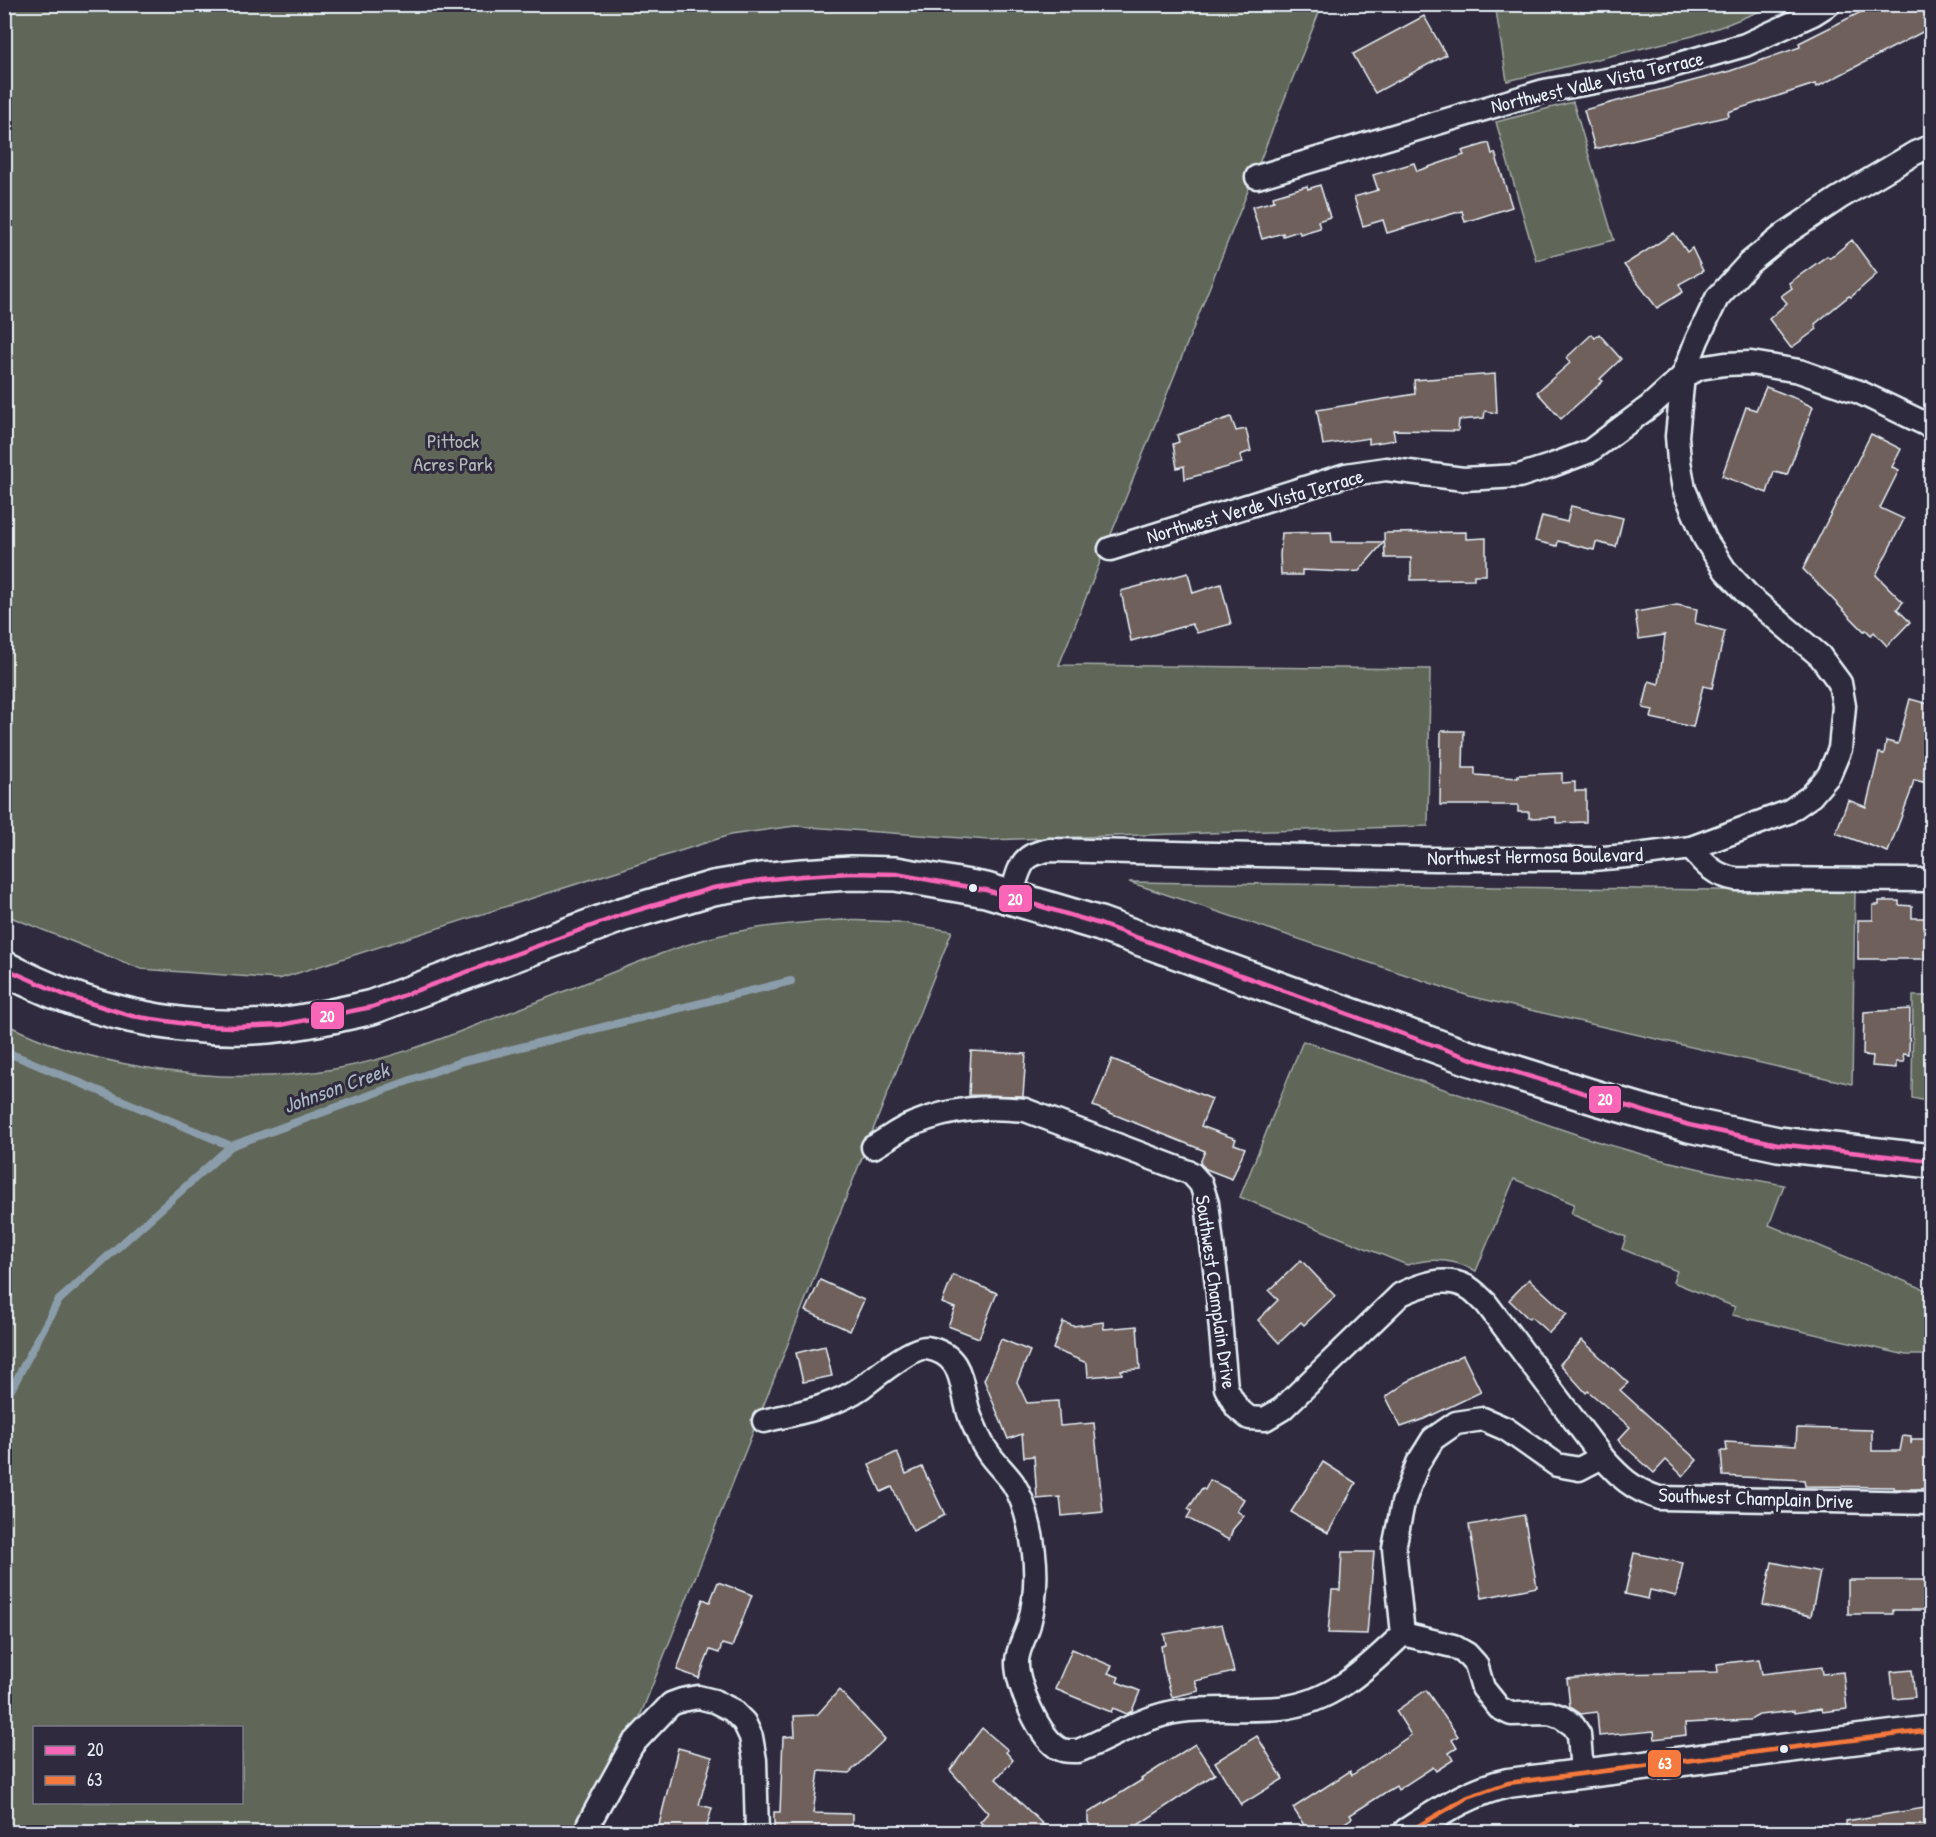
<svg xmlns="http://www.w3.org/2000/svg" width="1936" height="1837" font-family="'Patrick Hand',sans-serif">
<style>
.green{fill:#616658;stroke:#a4aca8;stroke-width:1.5;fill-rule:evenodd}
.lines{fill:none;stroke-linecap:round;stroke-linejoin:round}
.stream{stroke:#8b9dab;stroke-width:8}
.building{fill:#6f605c;stroke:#e8f1f8;stroke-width:1.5}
.minor-casing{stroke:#e8f1f8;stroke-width:27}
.tertiary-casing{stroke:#e8f1f8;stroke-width:33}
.primary-casing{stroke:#e8f1f8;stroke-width:38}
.minor{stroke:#2f2a3d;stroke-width:22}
.tertiary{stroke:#2f2a3d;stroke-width:28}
.primary{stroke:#2f2a3d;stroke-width:33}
.bus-1-casing{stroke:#2f2a3d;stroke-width:9}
.bus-2-casing{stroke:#2f2a3d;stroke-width:9}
.bus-1{stroke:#fa66b7;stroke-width:4.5}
.bus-2{stroke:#f6793e;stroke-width:4.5}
.bus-dot{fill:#e8f1f8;stroke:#2f2a3d;stroke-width:2}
.labels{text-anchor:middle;stroke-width:6;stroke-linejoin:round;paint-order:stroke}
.street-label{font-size:20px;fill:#e8f1f8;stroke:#2f2a3d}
.park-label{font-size:20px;fill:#b2b9b8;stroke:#2f2a3d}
.water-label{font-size:21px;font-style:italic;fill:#aab9c4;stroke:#2f2a3d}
.line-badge{stroke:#2f2a3d;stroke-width:2}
.badge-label{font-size:16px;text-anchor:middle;font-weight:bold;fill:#fff}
</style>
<rect width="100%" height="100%" fill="#2f2a3d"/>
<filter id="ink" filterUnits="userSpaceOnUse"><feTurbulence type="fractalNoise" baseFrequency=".0167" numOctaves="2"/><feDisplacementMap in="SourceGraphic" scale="12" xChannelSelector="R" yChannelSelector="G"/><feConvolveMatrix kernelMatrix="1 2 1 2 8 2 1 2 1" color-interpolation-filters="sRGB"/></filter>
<g filter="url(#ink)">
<g class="green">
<polygon points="4,5 1322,5 1059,665 1430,669 1428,826 989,840 795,826 730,835 279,979 141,969 13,918 4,913"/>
<polygon points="1495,5 1495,4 1775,5 1723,26 1693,36 1507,81"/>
<polygon points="1573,102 1614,240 1536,260 1496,122"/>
<polygon points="1129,882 1855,892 1852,1084 1469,996"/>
<path d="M843 920 898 922 952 931 594 1832H5L4 1023C46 1045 95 1059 142 1067 208 1079 275 1080 340 1068 388 1059 434 1042 479 1024 517 1010 555 995 593 980 639 962 686 942 735 932 770 925 806 922 843 920ZM34 1728H242V1802H34Z"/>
<polygon points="1913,996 1931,996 1931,1102 1912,1098"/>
<path d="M1303 1041 1596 1141 1658 1159 1718 1173 1784 1185 1769 1225 1931 1292V1355H1906L1732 1315 1735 1307 1673 1282 1677 1271 1622 1249 1626 1237 1571 1214 1574 1204 1514 1179 1476 1271C1454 1259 1432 1257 1407 1265L1240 1197Z"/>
</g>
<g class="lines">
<g class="stream">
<polyline points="4,1051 231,1146"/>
<polyline points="4,1403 58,1301 231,1146 460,1062 791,981"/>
</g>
</g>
<g class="building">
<polygon points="1859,4 1924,4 1932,19 1932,27 1817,87 1815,84 1728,112 1729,116 1595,149 1584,110 1730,71 1800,47 1799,43 1863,11"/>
<polygon points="1424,16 1446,55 1375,93 1353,54"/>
<polygon points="1489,143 1492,154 1495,153 1512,207 1465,222 1462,211 1387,233 1383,220 1363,226 1354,197 1378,190 1373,175 1414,163 1417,171 1464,155 1462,151"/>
<polygon points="1320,185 1330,217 1318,221 1320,228 1300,234 1299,231 1283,236 1283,233 1262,239 1252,207 1274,201 1273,196 1307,186 1308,189"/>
<polygon points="1674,233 1687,252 1692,248 1703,271 1679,284 1683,292 1657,308 1624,265"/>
<polygon points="1852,240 1877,274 1851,297 1849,296 1815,324 1817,329 1791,348 1769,319 1787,303 1781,296 1792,288 1789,283 1827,256 1830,258"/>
<polygon points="1592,334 1595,338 1599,334 1621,359 1600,379 1603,381 1561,419 1537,392 1570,363 1566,358"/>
<polygon points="1495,374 1497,413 1485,411 1484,418 1459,420 1458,431 1393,430 1395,440 1369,444 1369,438 1323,445 1317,410 1415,394 1414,380"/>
<polygon points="1766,387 1800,400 1800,401 1813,407 1787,475 1774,472 1767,493 1722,476 1746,407 1756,410"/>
<polygon points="1231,417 1236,431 1246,429 1251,451 1240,455 1242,463 1185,479 1184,466 1177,468 1173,444 1179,442 1177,435"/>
<polygon points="1871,434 1901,449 1892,467 1899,470 1880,508 1904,519 1876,575 1903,602 1897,609 1910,622 1887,646 1874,632 1871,635 1866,630 1864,631 1803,569"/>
<polygon points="1571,506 1623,518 1616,547 1596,542 1594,550 1558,541 1557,546 1535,541 1542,516 1567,522"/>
<polygon points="1331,532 1332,542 1384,542 1359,571 1346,572 1302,570 1302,575 1281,575 1280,555 1282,533"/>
<polygon points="1466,532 1466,539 1486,538 1486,575 1474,575 1474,579 1411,580 1411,558 1385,558 1384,533"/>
<polygon points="1188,573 1193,593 1221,584 1231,624 1197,633 1192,624 1131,641 1121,591"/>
<polygon points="1677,605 1697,609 1695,623 1725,631 1712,688 1703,686 1693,727 1651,718 1653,710 1643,708 1649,681 1659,684 1665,635 1639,639 1635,612"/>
<polygon points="1910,699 1932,705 1932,731 1925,758 1932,759 1932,784 1914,780 1910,794 1888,852 1836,833 1848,800 1866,807 1879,753 1884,754 1886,741 1898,744"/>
<polygon points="1441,731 1464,731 1463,768 1475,768 1475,775 1518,778 1518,775 1562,773 1562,783 1575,782 1575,791 1586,791 1586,822 1556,823 1556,817 1529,818 1529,812 1518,812 1518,805 1440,805"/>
<polygon points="1879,901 1899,901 1899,905 1912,906 1912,918 1932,918 1932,959 1858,959 1858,920 1873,920 1873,905 1879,905"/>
<polygon points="1910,1009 1909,1055 1903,1054 1904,1062 1896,1062 1896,1068 1872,1066 1873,1056 1863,1055 1864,1012"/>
<polygon points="971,1051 1026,1054 1023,1096 969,1095"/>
<polygon points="1112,1059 1212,1099 1201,1126 1236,1139 1234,1144 1245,1148 1232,1179 1206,1169 1200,1163 1205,1151 1093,1106"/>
<polygon points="1301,1260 1335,1296 1304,1325 1301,1322 1279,1343 1258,1320 1278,1300 1269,1291"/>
<polygon points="953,1275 997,1293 979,1338 948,1326 955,1308 942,1303"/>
<polygon points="1529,1279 1567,1314 1549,1333 1531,1317 1529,1319 1509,1300"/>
<polygon points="820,1280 864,1300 850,1331 806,1311"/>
<polygon points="1063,1322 1073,1326 1103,1322 1104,1329 1137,1326 1140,1369 1121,1370 1122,1374 1088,1377 1087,1363 1053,1349"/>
<polygon points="1001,1339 1030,1351 1017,1382 1027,1403 1058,1401 1060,1426 1094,1423 1103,1512 1062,1516 1060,1497 1037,1499 1034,1456 1024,1457 1022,1434 1008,1439 984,1380"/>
<polygon points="1582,1340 1628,1383 1620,1390 1697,1460 1683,1476 1666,1460 1654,1473 1618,1440 1630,1427 1588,1391 1586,1393 1560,1364"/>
<polygon points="825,1346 832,1376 803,1382 796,1353"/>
<polygon points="1463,1355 1481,1392 1424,1419 1401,1427 1386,1397 1407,1382"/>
<polygon points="1797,1428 1872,1430 1872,1451 1900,1451 1903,1435 1911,1436 1911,1444 1912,1439 1932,1439 1932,1488 1914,1489 1893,1489 1894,1487 1805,1486 1804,1480 1723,1476 1721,1451 1727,1451 1726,1442 1796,1446"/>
<polygon points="897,1452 906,1474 922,1467 945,1515 913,1531 892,1487 881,1492 869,1465"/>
<polygon points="1323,1462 1356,1483 1328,1533 1291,1512"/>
<polygon points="1210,1480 1226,1488 1244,1499 1237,1511 1244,1516 1233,1529 1229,1540 1187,1518 1191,1511 1188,1509 1202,1488 1205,1490"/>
<polygon points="1524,1515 1537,1587 1482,1598 1469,1525"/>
<polygon points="1342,1552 1374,1552 1367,1634 1328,1633 1332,1590 1340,1590"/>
<polygon points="1634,1553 1683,1563 1676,1596 1650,1590 1648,1599 1625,1594"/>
<polygon points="1772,1562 1820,1572 1811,1616 1763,1605"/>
<polygon points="1848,1580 1932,1580 1932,1610 1893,1610 1893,1614 1848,1614"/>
<polygon points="718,1582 752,1595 732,1647 722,1644 719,1653 710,1650 699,1678 677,1670 703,1599 710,1602"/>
<polygon points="1222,1624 1234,1672 1195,1681 1199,1691 1172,1697 1164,1668 1161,1646 1166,1645 1164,1634"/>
<polygon points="1072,1649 1112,1666 1108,1673 1119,1677 1117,1682 1140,1691 1132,1711 1127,1714 1113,1708 1111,1712 1055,1689"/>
<polygon points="1759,1659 1762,1674 1822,1667 1823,1674 1843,1672 1847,1709 1822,1712 1821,1709 1794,1713 1794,1711 1759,1715 1750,1720 1685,1723 1686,1735 1655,1739 1654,1731 1599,1736 1597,1712 1581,1714 1570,1707 1567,1679 1615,1674 1718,1672 1717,1664"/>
<polygon points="1912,1670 1915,1697 1894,1699 1891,1672"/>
<polygon points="839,1690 885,1739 849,1773 819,1771 813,1813 852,1814 852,1833 774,1833 774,1812 780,1812 783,1737 795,1736 794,1716 817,1715"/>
<polygon points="1426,1690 1458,1736 1452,1740 1457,1748 1449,1753 1453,1760 1436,1771 1433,1767 1398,1790 1396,1786 1386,1792 1350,1815 1352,1818 1330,1833 1309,1833 1293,1808 1350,1771 1352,1775 1411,1735 1396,1711"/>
<polygon points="982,1728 1008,1750 1006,1752 1013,1760 996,1779 1052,1833 991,1833 980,1822 988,1813 950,1770"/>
<polygon points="1257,1736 1283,1779 1241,1805 1215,1762"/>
<polygon points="1195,1744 1215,1774 1126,1833 1095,1833 1088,1822 1088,1813 1142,1780 1141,1779"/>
<polygon points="678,1748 712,1757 699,1805 712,1808 705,1833 657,1833"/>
<polygon points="1930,1807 1932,1833 1847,1833 1846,1821"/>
</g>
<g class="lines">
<g class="minor-casing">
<g id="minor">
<polyline points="1257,177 1544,91 1651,72 1745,45 1813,14 1829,4"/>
<polyline points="1110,549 1346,475 1386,469 1463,479 1519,476 1550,466 1590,451 1650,406 1683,376 1700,368 1725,364 1751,363 1799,371 1859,392 1932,427"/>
<path d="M1691 848C1704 864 1715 876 1736 879L1932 880"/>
<path d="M1011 896C1020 870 1018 855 1049 850L1433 859H1592L1638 855 1691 848 1788 812 1811 796 1829 775 1840 749 1844 706 1840 683 1820 656 1748 595 1725 570 1705 539 1684 489 1679 461 1677 436 1683 376 1697 340 1717 298 1749 263 1785 234 1839 198 1915 153 1932 146"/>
<path d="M873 1147C886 1140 899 1129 913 1124 952 1108 984 1106 1025 1110L1191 1173 1201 1184 1207 1203 1217 1285 1226 1388 1237 1408 1249 1418 1265 1419 1282 1409 1401 1294C1421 1285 1445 1275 1467 1287 1474 1290 1480 1298 1486 1303L1602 1457C1620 1477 1632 1489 1659 1498L1932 1503"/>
<path d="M764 1421C797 1413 834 1407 862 1387 874 1378 913 1346 927 1348 967 1355 959 1389 971 1419 976 1429 980 1442 987 1451 994 1462 1005 1472 1013 1483 1020 1494 1026 1512 1029 1525 1037 1558 1038 1591 1029 1624 1026 1636 1017 1649 1017 1662 1016 1683 1040 1740 1060 1749 1066 1752 1072 1751 1078 1751 1112 1738 1143 1716 1180 1711 1213 1707 1247 1711 1280 1708 1332 1703 1367 1668 1403 1634L1394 1548 1403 1503 1418 1463 1433 1439 1456 1423 1483 1419 1506 1429 1557 1465 1579 1469 1602 1457"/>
<polyline points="1403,1634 1453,1646 1467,1654 1476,1664 1483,1688 1499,1708 1511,1714 1550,1713 1561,1717 1573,1725 1579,1734 1582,1773"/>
<polyline points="586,1832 589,1823 632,1745 671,1704 682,1700 698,1697 714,1701 732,1710 744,1722 751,1737 755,1760 757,1832"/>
</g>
</g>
<g class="tertiary-casing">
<path id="tertiary" d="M1408 1832C1440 1812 1470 1791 1508 1783L1932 1730"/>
</g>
<g class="primary-casing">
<path id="primary" d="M4 968C85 1011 177 1033 268 1026 303 1023 338 1015 372 1007L621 915 713 888 761 880 802 876 851 873 896 874 986 890 1100 924 1469 1058 1597 1098 1689 1125 1778 1144 1932 1161"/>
</g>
<use href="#minor" class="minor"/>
<use href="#tertiary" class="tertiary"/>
<use href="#primary" class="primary"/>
<g class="bus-1-casing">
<polyline id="bus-1" points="4,968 67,996 132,1016 200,1026 234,1027 281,1025 372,1007 621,915 713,888 761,880 802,876 851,873 896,874 986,890 1100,924 1469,1058 1689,1125 1778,1144 1932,1161"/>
</g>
<g class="bus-2-casing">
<polyline id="bus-2" points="1408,1832 1468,1797 1508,1783 1932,1730"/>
</g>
<use href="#bus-1" class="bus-1"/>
<use href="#bus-2" class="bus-2"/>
</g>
</g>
<g class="bus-dot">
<circle cx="973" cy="888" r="5"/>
<circle cx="1784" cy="1749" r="5"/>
</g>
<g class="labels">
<g class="street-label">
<text transform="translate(1597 82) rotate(-13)" y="7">Northwest Valle Vista Terrace</text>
<text transform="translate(1255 506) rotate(-16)" y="7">Northwest Verde Vista Terrace</text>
<text transform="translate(1535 856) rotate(-1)" y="7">Northwest Hermosa Boulevard</text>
<text transform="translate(1216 1292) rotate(82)" y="7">Southwest Champlain Drive</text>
<text transform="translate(1756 1498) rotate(2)" y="7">Southwest Champlain Drive</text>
</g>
<g class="park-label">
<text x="453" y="448">Pittock<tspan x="453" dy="23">Acres Park</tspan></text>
</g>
<g class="water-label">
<text transform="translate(336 1088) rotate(-20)" y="7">Johnson Creek</text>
</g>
</g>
<g class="line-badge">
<rect x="998" y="884" width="35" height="29" rx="6" fill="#fa66b7"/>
<rect x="310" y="1001" width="35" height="29" rx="6" fill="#fa66b7"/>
<rect x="1588" y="1085" width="34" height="29" rx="6" fill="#fa66b7"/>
<rect x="1647" y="1749" width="35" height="29" rx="6" fill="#f6793e"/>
</g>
<g class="badge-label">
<text x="1015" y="905">20</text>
<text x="327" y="1022">20</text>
<text x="1605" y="1105">20</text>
<text x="1665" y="1769">63</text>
</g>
<rect width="1936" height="1837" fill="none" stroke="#2f2a3d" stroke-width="24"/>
<rect x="12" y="12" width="1912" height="1813" fill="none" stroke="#e8f1f8" stroke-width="2" filter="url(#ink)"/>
<rect x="33" y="1726" width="210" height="78" fill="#2f2a3d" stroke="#797a88" stroke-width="1.5"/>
<rect x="45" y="1746" width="30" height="9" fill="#fa66b7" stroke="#797a88" stroke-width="1.5"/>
<text x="87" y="1756" font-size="18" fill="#e8f1f8">20</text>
<rect x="45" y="1776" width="30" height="9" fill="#f6793e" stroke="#797a88" stroke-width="1.5"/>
<text x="87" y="1786" font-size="18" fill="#e8f1f8">63</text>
</svg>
